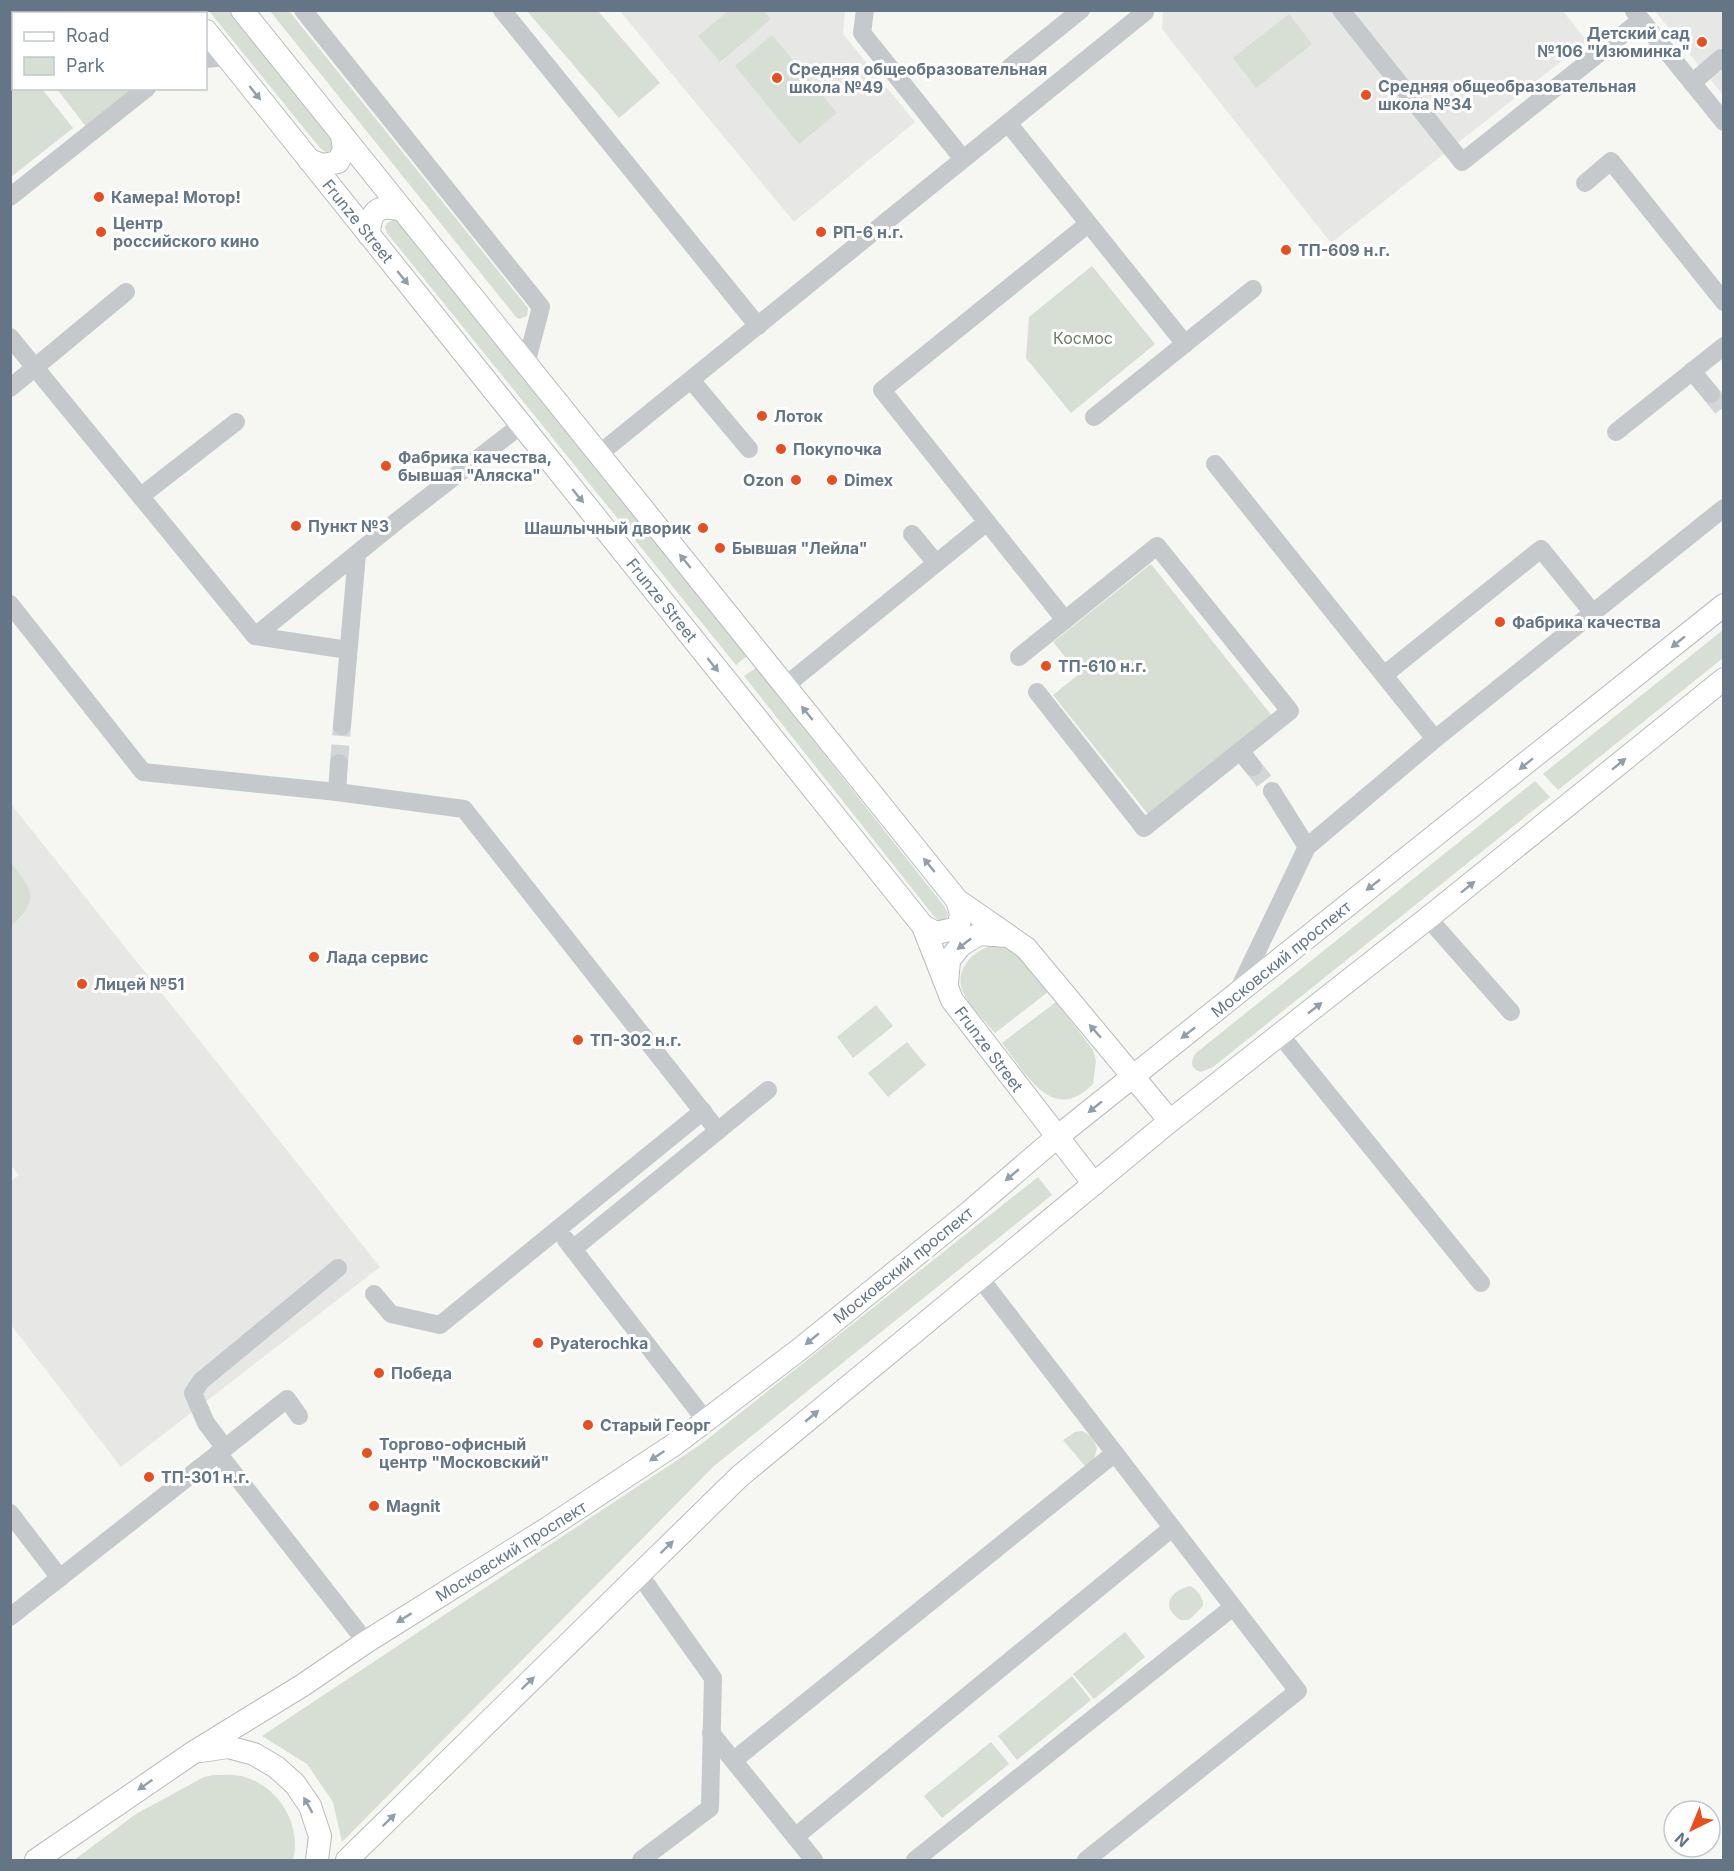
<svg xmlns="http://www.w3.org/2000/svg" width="1734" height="1871" font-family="Inter,sans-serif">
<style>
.built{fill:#e7e8e6}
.green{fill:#d7ded3}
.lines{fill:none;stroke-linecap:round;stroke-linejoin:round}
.minor-tunnel{stroke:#d2d6d7;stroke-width:18;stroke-dasharray:18 9;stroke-linecap:butt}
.major-casing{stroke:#b8bcc0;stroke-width:24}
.minor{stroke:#c6c9cc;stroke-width:18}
.major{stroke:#fff;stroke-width:22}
.oneway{fill:#929faa}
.poi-dot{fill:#ea4e1f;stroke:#fff;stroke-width:2}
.labels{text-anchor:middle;stroke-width:6;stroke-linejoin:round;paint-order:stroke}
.poi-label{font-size:16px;font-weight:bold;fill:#647685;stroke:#fff;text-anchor:start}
.street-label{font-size:16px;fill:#647685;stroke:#fff}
.park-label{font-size:16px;fill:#687c63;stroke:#fff}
</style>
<rect width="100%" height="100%" fill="#f6f6f2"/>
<g class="built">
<polygon points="1163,10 1562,10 1587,41 1331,243 1162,29"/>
<polygon points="620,11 845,11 843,34 915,122 794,222"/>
<polygon points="1655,11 1723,11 1723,95 1705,73"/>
<polygon points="11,804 380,1267 121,1467 11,1325 10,1182 19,1175 10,1164"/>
</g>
<g class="green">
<polygon points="140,10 143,13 14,14 13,34 11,30 11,11"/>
<polygon points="209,11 230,11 332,138 333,151 325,152 320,148"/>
<polygon points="270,11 289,11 528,308 527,316 519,319 516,317"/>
<polygon points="527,11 598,11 660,83 619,118"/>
<polygon points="728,11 764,11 771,19 720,62 698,36"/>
<polygon points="1289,14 1312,44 1256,88 1233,58"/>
<polygon points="772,35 837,113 799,144 735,66"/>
<polygon points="11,49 13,53 14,88 42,89 73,128 11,177"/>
<polygon points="57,89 147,89 91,133"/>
<polygon points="395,219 400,224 747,656 736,665 387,233 385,227 387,223"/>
<polygon points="1092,266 1155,344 1071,413 1026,358 1029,317"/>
<polygon points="1151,564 1272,716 1148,814 1053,695 1079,674 1053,642"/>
<polygon points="1723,630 1723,658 1558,790 1543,774"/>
<polygon points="756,668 944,906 948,914 947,919 944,921 939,921 933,915 744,676"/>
<path d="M1535 781 1550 797 1213 1067 1201 1072C1190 1070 1190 1061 1196 1053Z"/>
<path d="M11 863C33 891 40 900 11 926Z"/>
<path d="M996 945 1009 949 1015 953 1048 992 995 1033C986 1022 968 1005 963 992 953 969 975 948 996 945Z"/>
<path d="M1056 1002 1093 1050 1096 1061 1093 1084C1052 1126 1026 1073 1002 1043Z"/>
<polygon points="876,1005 893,1026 853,1058 837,1037"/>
<polygon points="907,1042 926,1065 888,1097 868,1073"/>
<polygon points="1038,1177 1052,1195 714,1466 342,1842 333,1802 307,1764 262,1736 700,1445"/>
<polygon points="1082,1431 1092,1437 1097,1448 1094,1459 1085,1466 1063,1440 1075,1432"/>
<path d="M1190 1586C1197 1589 1204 1599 1203 1606L1189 1620H1181C1160 1608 1169 1591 1190 1586Z"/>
<polygon points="1125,1632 1145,1657 1094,1699 1073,1674"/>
<polygon points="1072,1676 1091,1700 1017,1760 998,1736"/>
<polygon points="991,1742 1009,1764 942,1818 924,1796"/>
<path d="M213 1775C222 1775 233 1774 241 1776 278 1785 302 1824 293 1860H74L136 1814 204 1777Z"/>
</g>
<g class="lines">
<g class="minor-tunnel">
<polyline points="1711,394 1724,410"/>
<polyline points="339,763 342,726"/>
<polyline points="1253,767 1272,791"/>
</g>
<g class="major-casing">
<g id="major">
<polyline points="189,10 191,14"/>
<polyline points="242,10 957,900 1026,948 1170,1121"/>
<polyline points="206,31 923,926 952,1000 1094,1184"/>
<polyline points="309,160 323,165 338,162 344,150 342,135"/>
<path d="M369 235C370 210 378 204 402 210"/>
<polyline points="923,926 936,933 954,929 959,924 961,914 957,900"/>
<polyline points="947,984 949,960 961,945 979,934 1007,936"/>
<polyline points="201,1751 228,1747 254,1754 276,1767 295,1784 310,1806 320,1836 317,1860"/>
<polyline points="36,1860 194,1752 303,1685 366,1642 548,1528 675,1444 800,1349 967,1214 1057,1137 1724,605"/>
<polyline points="347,1860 740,1476 1170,1121 1428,918 1724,679"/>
</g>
</g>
<g class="minor">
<polyline points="303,10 541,307 526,364"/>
<polyline points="502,10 758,326"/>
<polyline points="865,10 862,33 963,159"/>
<polyline points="1341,10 1462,162 1641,20"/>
<polyline points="1634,11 1724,122"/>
<polyline points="206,59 226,57"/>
<polyline points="1010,67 1081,10"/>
<polyline points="1692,83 1721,58"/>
<polyline points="1008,123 1185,344"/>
<polyline points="1585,183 1611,161 1724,302"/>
<polyline points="10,197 147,88"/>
<polyline points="10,337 255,636 348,650"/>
<polyline points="1692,371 1711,394"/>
<polyline points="691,380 749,449"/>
<polyline points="10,388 126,292"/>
<polyline points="1094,417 1253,289"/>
<polyline points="1616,432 1724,346"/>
<polyline points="599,454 1145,12 1144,10"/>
<polyline points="1215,464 1435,739"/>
<polyline points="141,496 236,422"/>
<polyline points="912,534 936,563"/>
<polyline points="10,604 143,772 337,792 464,809 718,1131"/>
<polyline points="1065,620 882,390 1088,224"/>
<polyline points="255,636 397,521 521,425"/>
<polyline points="1019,657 1157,546 1290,711 1144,828 1037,692"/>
<polyline points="1384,675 1541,549 1593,613"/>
<polyline points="785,686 987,522"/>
<polyline points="342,726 357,554"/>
<polyline points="1240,751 1253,767"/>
<polyline points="1272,791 1307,847"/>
<polyline points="337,792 339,763"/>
<polyline points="1428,918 1511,1012"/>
<polyline points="1238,991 1307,847 1435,739 1724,508"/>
<polyline points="1281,1036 1481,1283"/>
<polyline points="566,1240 706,1421"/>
<polyline points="573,1249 768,1090"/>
<polyline points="980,1278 1298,1691 1086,1860"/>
<polyline points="374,1294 391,1314 440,1325 703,1111"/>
<polyline points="225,1448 287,1399 299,1416"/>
<polyline points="218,1453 366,1642"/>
<polyline points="10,1513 60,1578"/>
<polyline points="639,1574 713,1678 710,1808 641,1860"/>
<polyline points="10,1617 225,1448 206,1423 193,1393 201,1381 338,1268"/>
<polyline points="711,1733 814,1860"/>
<polyline points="734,1760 1115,1453"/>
<polyline points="795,1837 1172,1528"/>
<polyline points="915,1860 1233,1607"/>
</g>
<use href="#major" class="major"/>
</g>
<defs><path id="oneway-solid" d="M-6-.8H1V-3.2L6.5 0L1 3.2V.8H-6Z" transform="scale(1.5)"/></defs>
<g class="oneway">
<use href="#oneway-solid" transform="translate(255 93) rotate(51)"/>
<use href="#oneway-solid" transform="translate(403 278) rotate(51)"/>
<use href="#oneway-solid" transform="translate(578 496) rotate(51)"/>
<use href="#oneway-solid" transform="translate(685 561) rotate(-129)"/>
<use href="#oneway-solid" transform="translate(1678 642) rotate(141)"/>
<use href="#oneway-solid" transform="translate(713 665) rotate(51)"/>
<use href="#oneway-solid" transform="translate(807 713) rotate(-129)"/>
<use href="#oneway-solid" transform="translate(1526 764) rotate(141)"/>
<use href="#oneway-solid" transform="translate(1619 764) rotate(-39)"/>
<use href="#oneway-solid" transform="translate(929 865) rotate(-129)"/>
<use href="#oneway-solid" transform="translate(1373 885) rotate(142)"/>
<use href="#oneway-solid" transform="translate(1468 887) rotate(-39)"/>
<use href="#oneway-solid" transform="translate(964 944) rotate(142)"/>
<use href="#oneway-solid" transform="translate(1315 1008) rotate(-38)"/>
<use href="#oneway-solid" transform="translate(1095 1031) rotate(-131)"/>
<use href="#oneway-solid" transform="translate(1188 1033) rotate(142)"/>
<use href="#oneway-solid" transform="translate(1095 1107) rotate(141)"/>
<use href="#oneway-solid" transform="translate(1012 1175) rotate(140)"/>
<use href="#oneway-solid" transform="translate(812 1339) rotate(141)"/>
<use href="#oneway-solid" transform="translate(812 1416) rotate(-40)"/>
<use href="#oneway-solid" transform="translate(657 1456) rotate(146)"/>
<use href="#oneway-solid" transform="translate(667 1547) rotate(-44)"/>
<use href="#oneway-solid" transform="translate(404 1618) rotate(148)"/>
<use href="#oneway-solid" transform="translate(528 1683) rotate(-44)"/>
<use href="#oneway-solid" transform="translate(145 1785) rotate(145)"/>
<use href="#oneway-solid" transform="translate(308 1805) rotate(-119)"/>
<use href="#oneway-solid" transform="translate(389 1820) rotate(-44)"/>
</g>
<g class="poi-dot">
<circle cx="1702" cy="42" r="6"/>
<circle cx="777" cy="78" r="6"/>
<circle cx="1366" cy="95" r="6"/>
<circle cx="99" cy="197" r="6"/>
<circle cx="101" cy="232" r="6"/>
<circle cx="821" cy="232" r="6"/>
<circle cx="1286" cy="250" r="6"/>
<circle cx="762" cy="416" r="6"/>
<circle cx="781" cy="449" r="6"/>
<circle cx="386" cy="466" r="6"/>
<circle cx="796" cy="480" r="6"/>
<circle cx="832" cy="480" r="6"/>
<circle cx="296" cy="526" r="6"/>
<circle cx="703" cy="528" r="6"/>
<circle cx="720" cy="548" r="6"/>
<circle cx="1500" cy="622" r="6"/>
<circle cx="1046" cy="666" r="6"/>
<circle cx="314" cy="957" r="6"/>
<circle cx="82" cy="984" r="6"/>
<circle cx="578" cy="1040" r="6"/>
<circle cx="538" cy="1343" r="6"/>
<circle cx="379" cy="1373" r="6"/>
<circle cx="588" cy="1425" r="6"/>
<circle cx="367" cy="1453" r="6"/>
<circle cx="149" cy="1477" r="6"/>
<circle cx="374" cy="1506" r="6"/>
</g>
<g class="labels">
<g class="poi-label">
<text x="1690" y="39" text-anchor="end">Детский сад<tspan x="1690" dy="18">№106 "Изюминка"</tspan></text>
<text x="789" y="75">Средняя общеобразовательная<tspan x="789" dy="18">школа №49</tspan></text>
<text x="1378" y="92">Средняя общеобразовательная<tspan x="1378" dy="18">школа №34</tspan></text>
<text x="111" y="203">Камера! Мотор!</text>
<text x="113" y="229">Центр<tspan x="113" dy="18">российского кино</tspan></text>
<text x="833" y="238">РП-6 н.г.</text>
<text x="1298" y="256">ТП-609 н.г.</text>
<text x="774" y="422">Лоток</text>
<text x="793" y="455">Покупочка</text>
<text x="398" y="463">Фабрика качества,<tspan x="398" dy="18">бывшая "Аляска"</tspan></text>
<text x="784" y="486" text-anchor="end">Ozon</text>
<text x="844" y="486">Dimex</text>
<text x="308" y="532">Пункт №3</text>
<text x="691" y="534" text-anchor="end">Шашлычный дворик</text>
<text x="732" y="554">Бывшая "Лейла"</text>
<text x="1512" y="628">Фабрика качества</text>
<text x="1058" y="672">ТП-610 н.г.</text>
<text x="326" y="963">Лада сервис</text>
<text x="94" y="990">Лицей №51</text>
<text x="590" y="1046">ТП-302 н.г.</text>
<text x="550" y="1349">Pyaterochka</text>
<text x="391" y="1379">Победа</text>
<text x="600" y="1431">Старый Георг</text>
<text x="379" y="1450">Торгово-офисный<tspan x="379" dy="18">центр "Московский"</tspan></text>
<text x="161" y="1483">ТП-301 н.г.</text>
<text x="386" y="1512">Magnit</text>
</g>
<g class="street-label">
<text transform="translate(358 221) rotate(51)" y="6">Frunze Street</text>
<text transform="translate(662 600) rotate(51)" y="6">Frunze Street</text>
<text transform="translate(1281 959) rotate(-39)" y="6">Московский проспект</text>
<text transform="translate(989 1049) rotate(53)" y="6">Frunze Street</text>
<text transform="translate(903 1265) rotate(-39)" y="6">Московский проспект</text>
<text transform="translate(511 1551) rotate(-32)" y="6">Московский проспект</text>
</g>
<g class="park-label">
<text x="1083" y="344">Космос</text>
</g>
</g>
<rect width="1734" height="1871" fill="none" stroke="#647685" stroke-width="24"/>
<rect x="12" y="12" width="195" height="78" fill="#ffffff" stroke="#c1c8ce" stroke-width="1.5"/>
<rect x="24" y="32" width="30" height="9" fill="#ffffff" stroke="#c1c8ce" stroke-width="1.5"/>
<text x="66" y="42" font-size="18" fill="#647685">Road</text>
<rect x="24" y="57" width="30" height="18" fill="#d7ded3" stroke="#c1c8ce" stroke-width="1.5"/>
<text x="66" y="72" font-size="18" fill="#647685">Park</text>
<g transform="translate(1692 1829) rotate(223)"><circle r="28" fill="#ffffff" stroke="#c1c8ce" stroke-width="1.5"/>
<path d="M0-4.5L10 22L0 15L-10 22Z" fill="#ea4e1f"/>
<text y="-9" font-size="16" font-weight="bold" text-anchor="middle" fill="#647685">N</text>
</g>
</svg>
